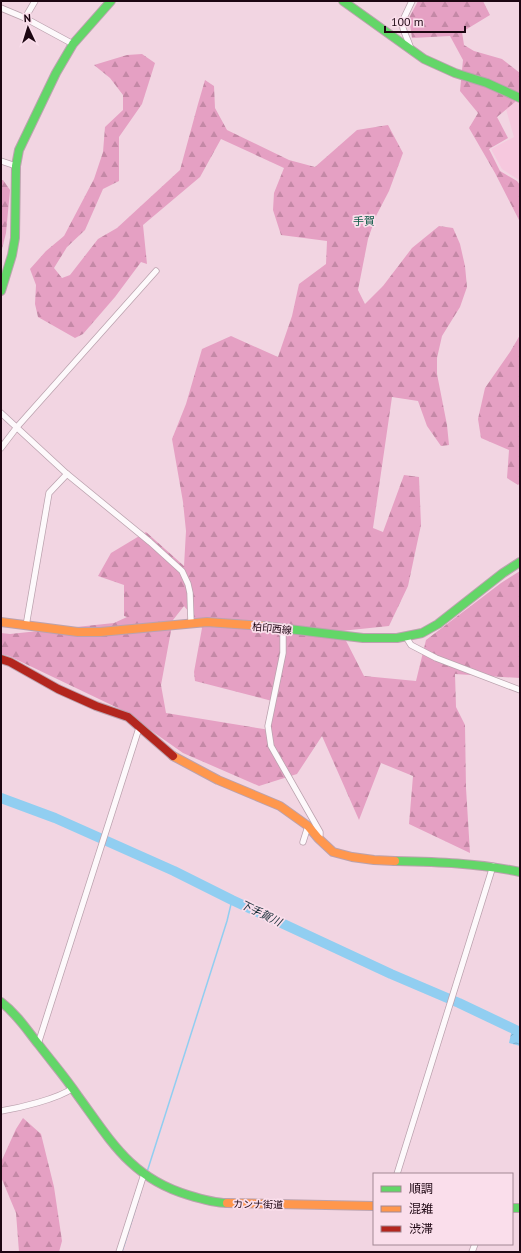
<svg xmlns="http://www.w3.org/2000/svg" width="521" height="1253" font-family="'PT Sans','Noto Sans JP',sans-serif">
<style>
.built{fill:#f6c8de}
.forest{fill:url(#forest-firs);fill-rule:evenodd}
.water{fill:url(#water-waves)}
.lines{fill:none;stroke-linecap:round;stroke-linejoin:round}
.stream{stroke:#91cef1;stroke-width:1.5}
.river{stroke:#91cef1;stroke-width:10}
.street-casing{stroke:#bba2ae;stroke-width:7}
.fast-casing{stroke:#bba2ae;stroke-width:10}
.slow-casing{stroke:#bba2ae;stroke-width:10}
.jam-casing{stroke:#bba2ae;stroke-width:10}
.street{stroke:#fdf9fb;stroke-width:5.5}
.fast{stroke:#63d668;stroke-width:8}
.slow{stroke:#ff974d;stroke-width:8}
.jam{stroke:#b3261e;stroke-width:8}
.labels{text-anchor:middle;stroke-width:3.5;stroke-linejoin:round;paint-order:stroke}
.street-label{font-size:10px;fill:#1d0612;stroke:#fadeeb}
.neighbourhood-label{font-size:11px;fill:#0e5c47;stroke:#fadeeb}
.water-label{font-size:11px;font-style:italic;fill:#1c323c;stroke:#fadeeb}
</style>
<defs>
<pattern id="forest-firs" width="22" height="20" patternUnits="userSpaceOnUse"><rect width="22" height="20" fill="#e5a0c3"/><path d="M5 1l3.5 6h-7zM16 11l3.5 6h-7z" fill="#c488a6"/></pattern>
<pattern id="water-waves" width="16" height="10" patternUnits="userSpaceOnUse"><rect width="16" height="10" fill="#91cef1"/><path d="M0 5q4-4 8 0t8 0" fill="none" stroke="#7dafce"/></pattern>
</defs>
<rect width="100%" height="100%" fill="#f2d5e2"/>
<polygon class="built" points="502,95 520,103 520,182 519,180 502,169 491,149 514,137"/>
<g class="forest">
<polygon points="418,1 483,1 490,15 462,32 464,45 474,51 502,59 520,73 520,93 515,102 497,117 508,138 489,149 500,171 517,181 520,185 520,222 495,173 469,128 478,113 460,91 463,60 450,36 412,38 409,18"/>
<path d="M142 54 155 63 142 104 119 137V181L103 189 85 230 67 247 54 268 62 278 70 275 98 239 117 228 180 170 198 104 205 80 214 86 215 108 227 130 289 160 315 167 357 130 388 125 403 153 389 191 376 216 368 239 358 290 365 304 383 286 412 248 439 226 453 228 460 244 465 266 467 287 460 307 442 336 437 358V374L447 425 449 445 441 446 427 426 418 401 392 397 373 528 383 532 404 475 419 477 421 525 408 586 389 626 341 631 364 676 416 681 426 640 501 583 520 571V678L455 674 456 707 465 725 466 788 470 853 409 824 413 776 381 763 359 820 322 736 297 774 259 786 183 753 122 710 9 656 1 654V633L10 634 114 623 127 617 124 616V585L98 576 111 553 146 532 184 566 186 531 183 502 172 439 186 404 202 349 231 336 278 357 292 316 299 284 326 264 327 241 281 235 273 210 274 193 284 168 221 139 200 177 143 225 147 264 141 262 115 297 83 334 75 338 38 317 35 304 36 285 30 269 46 251 64 236 94 179 103 152 105 127 123 110V95L110 78 94 65 127 55ZM184 606 202 628 194 672 195 681 272 701 270 730 166 713 161 685 173 620Z"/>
<polygon points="1,180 3,180 10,190 6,233 1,253"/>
<polygon points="520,335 520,483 518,485 507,478 509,450 481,438 478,419 485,388 510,352"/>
<polygon points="23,1118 41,1134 54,1187 62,1241 59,1252 19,1252 16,1213 1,1177 1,1162 16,1129"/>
</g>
<polygon class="water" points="512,1029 520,1029 520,1046 509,1043"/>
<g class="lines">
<g class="stream">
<polyline points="147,1172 227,921 232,900"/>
<polyline points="122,1252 141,1191"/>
</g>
<polyline class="river" points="1,798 55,818 174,871 232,900 391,974 459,1003 520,1032"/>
<g class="street-casing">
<g id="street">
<polyline points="1,8 25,18 73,44"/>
<polyline points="25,18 35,1"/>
<path d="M411 51C410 41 402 32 402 22L412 1"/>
<polyline points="1,161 16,166"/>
<polyline points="1,413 67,474 150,542 182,571 188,584 190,593 191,622"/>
<polyline points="1,448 17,427 156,271"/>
<polyline points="26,626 49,493 67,474"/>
<polyline points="283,628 283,653 268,726 271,746 320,832 320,835 318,838"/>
<polyline points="406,637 411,645 436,658 520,690"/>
<polyline points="303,842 308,826"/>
<polyline points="38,1044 139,728"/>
<path d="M1 1111C19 1108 58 1099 73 1088"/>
<polyline points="397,1174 493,866"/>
<polyline points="119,1252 144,1174"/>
<polyline points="472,1252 475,1244"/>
</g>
</g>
<g class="fast-casing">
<g id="fast">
<polyline points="343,1 424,59 455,73 487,83 520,98"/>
<polyline points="1,291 12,255 15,238 16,166 19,150 56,73 73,44 111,1"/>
<polyline points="264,626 363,638 397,638 422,633 438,624 503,573 520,562"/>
<path d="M395 861C438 862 477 863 520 872"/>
<path d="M1 1002C17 1014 27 1030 39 1045 52 1062 66 1078 78 1096 111 1141 131 1178 188 1195 201 1199 214 1203 227 1203"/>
<polyline points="512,1208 520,1208"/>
</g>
</g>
<g class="slow-casing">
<g id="slow">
<polyline points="1,622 78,632 100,632 207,622 264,626"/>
<polyline points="173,756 218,780 280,806 308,826 318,838 333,852 352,857 374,860 395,861"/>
<polyline points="227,1203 374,1206"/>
</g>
</g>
<g class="jam-casing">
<polyline id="jam" points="1,659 10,662 58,689 96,706 128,717 173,756"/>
</g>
<use href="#street" class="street"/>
<use href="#fast" class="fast"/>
<use href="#slow" class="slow"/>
<use href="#jam" class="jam"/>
</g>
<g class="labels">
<g class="street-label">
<text transform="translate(272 628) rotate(6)" y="4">柏印西線</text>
<text transform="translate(258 1204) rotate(1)" y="4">カンナ街道</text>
</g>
<g class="neighbourhood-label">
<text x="364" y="225">手賀</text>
</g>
<g class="water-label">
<text transform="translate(261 913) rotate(26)" y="4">下手賀川</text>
</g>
</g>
<rect width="521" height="1253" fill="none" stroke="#1d0612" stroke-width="4"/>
<rect x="373" y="1173" width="140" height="72" fill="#fadeeb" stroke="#a28894"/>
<rect x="381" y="1186" width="20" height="6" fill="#63d668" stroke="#a28894"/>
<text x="409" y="1193" font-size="12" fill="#1d0612">順調</text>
<rect x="381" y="1206" width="20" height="6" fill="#ff974d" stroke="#a28894"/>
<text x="409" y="1213" font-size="12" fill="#1d0612">混雑</text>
<rect x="381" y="1226" width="20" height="6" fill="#b3261e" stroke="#a28894"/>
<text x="409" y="1233" font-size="12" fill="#1d0612">渋滞</text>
<g transform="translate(28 28) rotate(356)" stroke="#fadeeb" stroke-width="3" paint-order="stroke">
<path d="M0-3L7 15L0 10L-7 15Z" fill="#1d0612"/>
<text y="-6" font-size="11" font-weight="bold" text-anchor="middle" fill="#1d0612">N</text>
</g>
<path d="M385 26v6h80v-6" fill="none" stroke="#1d0612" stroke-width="2"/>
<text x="391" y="26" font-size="12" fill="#1d0612" stroke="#fadeeb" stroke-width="3" paint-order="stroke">100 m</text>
</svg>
